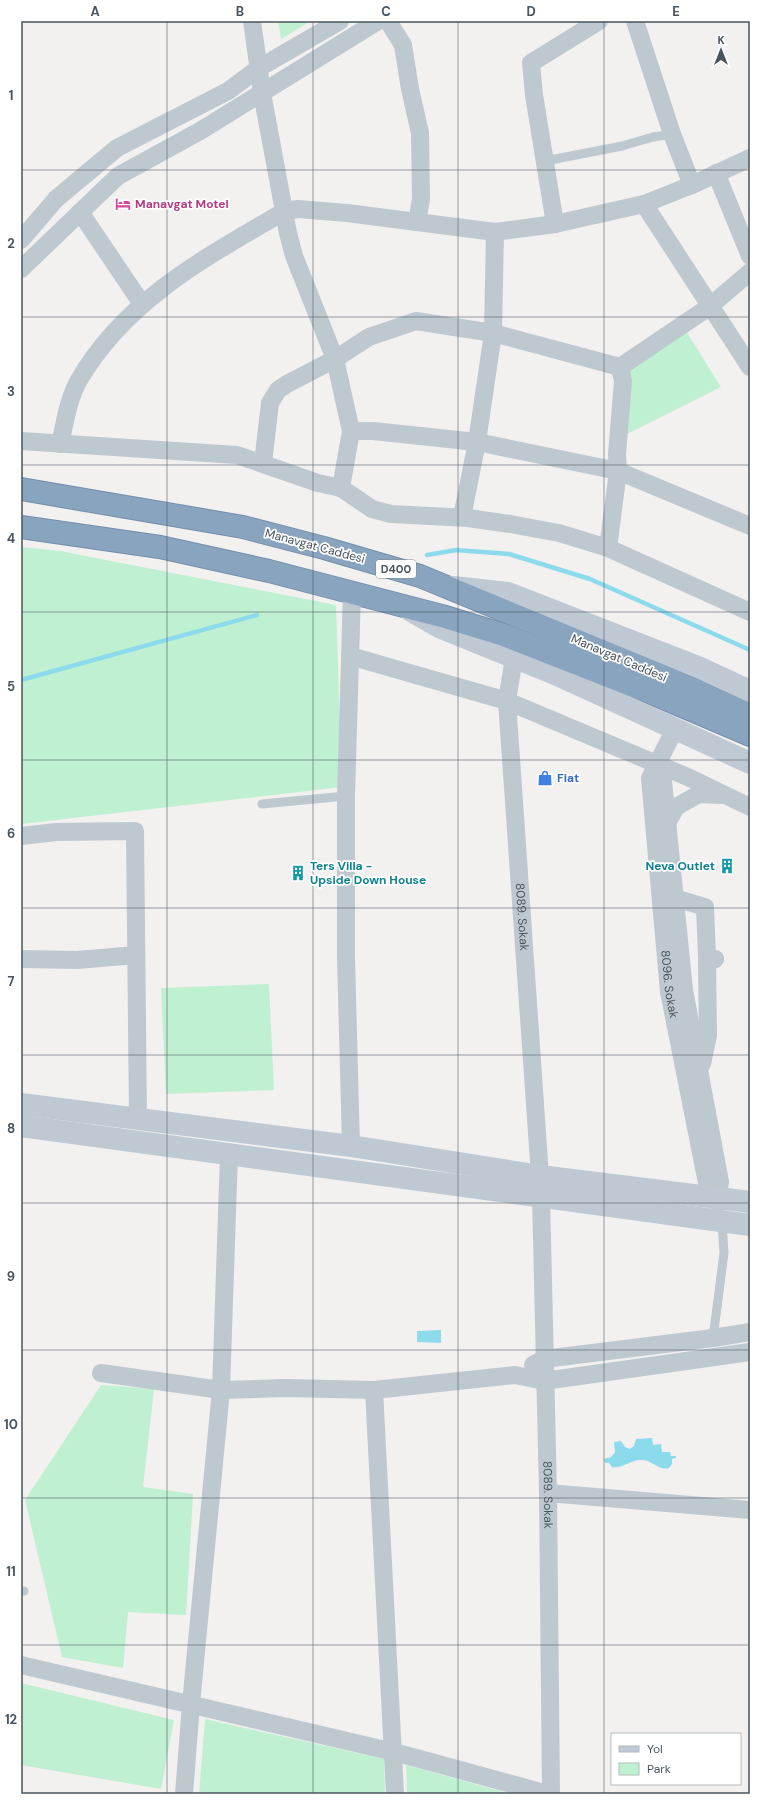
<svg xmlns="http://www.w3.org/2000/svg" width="771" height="1815" font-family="'DM Sans',sans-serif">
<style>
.green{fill:#bff0d1}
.water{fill:#8cdbed}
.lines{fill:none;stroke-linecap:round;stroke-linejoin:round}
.stream{stroke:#8cdbed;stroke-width:4.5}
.highway-casing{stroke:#738fab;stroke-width:24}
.lane{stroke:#bec8cf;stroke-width:9}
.street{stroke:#bec8cf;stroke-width:18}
.secondary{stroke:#bec9d4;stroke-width:22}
.highway{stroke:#88a4bf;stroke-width:22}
.grid{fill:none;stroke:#48545e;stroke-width:1;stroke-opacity:0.55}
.labels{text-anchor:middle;stroke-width:3.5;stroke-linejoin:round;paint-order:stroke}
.shield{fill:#fff;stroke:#7f878e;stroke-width:1}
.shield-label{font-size:11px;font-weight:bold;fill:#48545e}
.hotel-label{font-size:12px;font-weight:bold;fill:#b23c85;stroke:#fff;text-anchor:start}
.street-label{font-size:12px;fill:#48545e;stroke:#fff}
.shop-label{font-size:12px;font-weight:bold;fill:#366cbe;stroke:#fff;text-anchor:start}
.culture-label{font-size:12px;font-weight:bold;fill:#0d838f;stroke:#fff;text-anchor:start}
.neatline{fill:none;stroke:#48545e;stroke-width:1.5}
.grid-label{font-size:13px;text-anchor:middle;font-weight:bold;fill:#48545e}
</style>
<rect width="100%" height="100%" fill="#f3f0f0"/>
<g class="green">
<polygon points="278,21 311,21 281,39"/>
<polygon points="686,331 721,387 625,435 627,372"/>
<polygon points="21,547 60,551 336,605 342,787 21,824"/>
<polygon points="269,984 274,1090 166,1094 161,988"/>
<polygon points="101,1385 154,1389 143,1487 193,1494 186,1615 128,1612 123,1668 62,1657 25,1500"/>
<polygon points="21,1683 174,1720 161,1789 21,1765"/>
<polygon points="205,1719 384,1759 385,1794 199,1794"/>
<polygon points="406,1765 511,1794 407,1794"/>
</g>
<g class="water">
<polygon points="441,1330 441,1343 417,1342 417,1331"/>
<path d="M652 1438 653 1445 661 1444 662 1452H670L671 1456H676V1458L672 1459V1464L669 1468C659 1471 652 1460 642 1460 631 1459 623 1469 612 1467L609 1463H605L604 1459 611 1457 615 1452 614 1442 621 1441 625 1447 630 1449 634 1446 636 1439Z"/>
</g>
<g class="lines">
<g class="stream">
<polyline points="427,555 456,550 509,554 590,579 750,650"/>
<polyline points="21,680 257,615"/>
</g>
<g class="highway-casing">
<g id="highway">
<polyline points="21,489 243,527 324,548 420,576 677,682 750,715"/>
<polyline points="21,527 160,547 269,571 442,616 504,635 649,692 750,735"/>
</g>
</g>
<g class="lane">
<polyline points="545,161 622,146 653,137 672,134"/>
<polyline points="262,804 346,796"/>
<polyline points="713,1338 724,1253 722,1222"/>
<polyline points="21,1591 24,1591"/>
</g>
<g class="street">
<polyline points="252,21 262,93 288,233 294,256 335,359 351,431 341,488 372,509 391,514 468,518 510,524 559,533 608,548 750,612"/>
<polyline points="388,21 403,45 410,89 420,133 421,199 417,222"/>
<polyline points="635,21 672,134 692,185"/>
<polyline points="716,173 750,256"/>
<polyline points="644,204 750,367"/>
<polyline points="80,212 142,304"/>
<polyline points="555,224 534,95 531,63 599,21"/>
<polyline points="21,240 56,199 117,148 228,91 259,68 340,21"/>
<polyline points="21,269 118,176 200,131 378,21"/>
<polyline points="351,431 373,431 477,442 618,471 750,526"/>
<polyline points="21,441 237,455 318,483 341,488"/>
<path d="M60 444C65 423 68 399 79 380 126 299 208 256 285 211L298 209 347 213 495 232 555 224 644 204 692 185 750 158"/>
<polyline points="263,463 270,403 278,390 287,384 335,359 369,337 416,321 493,333 620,367 709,307 750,272"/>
<polyline points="462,517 477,442 493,333 495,232"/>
<polyline points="608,548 618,471 617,454 623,381 620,367"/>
<polyline points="350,656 507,701 690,778 750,807"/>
<path id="s1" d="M514 658 507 701 540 1176"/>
<path id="s2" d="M675 729 650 778 669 992 707 1183 717 1198"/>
<polyline points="657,766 663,781 684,990 720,1182 717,1198 718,1203"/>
<polyline points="667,823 676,807 699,794 722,795"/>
<polyline points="21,836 56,832 135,831 138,1120"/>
<polyline points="675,898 705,907 707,957 715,959"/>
<polyline points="21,959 77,960 136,955"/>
<polyline points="702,1064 708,1035 707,962 715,959"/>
<polyline points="351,1146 346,957 346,796 352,592"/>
<path id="s3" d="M541 1196 548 1493 551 1794"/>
<polyline points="533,1365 544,1359 713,1338 750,1332"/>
<polyline points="101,1373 221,1390 286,1388 374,1390 515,1375 544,1381 750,1352"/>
<polyline points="374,1390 395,1794"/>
<polyline points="548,1493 750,1510"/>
<polyline points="21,1665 394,1752 548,1794"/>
<polyline points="184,1794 191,1704 221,1390 229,1154"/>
</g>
<g class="secondary">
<polyline points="453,587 508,593 698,667 750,691"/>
<polyline points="411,611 439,627 555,674 750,763"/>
<polyline points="21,1104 351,1146 540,1176 750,1202"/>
<polyline points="21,1126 750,1225"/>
</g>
<use href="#highway" class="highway"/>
</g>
<path class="grid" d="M167 21V1794M313 21V1794M458 21V1794M604 21V1794M21 170H750M21 317H750M21 465H750M21 612H750M21 760H750M21 908H750M21 1055H750M21 1203H750M21 1350H750M21 1498H750M21 1645H750"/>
<defs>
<g id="hotel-bare" transform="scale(1.2)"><path d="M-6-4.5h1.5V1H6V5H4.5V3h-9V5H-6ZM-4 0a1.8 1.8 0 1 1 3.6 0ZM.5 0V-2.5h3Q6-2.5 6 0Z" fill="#d1479c" stroke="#fff" stroke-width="2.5" paint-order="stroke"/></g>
<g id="shop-bare" transform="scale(1.2)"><path d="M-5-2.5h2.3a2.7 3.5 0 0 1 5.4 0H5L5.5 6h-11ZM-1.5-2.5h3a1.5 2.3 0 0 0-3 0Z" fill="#3f7fe0" stroke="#fff" stroke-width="2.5" paint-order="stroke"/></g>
<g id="building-bare" transform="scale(1.2)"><path d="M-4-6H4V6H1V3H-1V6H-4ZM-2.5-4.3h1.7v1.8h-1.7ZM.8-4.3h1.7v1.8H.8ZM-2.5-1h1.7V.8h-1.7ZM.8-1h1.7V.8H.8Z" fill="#0f9aa8" stroke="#fff" stroke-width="2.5" paint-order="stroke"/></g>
</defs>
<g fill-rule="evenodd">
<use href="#hotel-bare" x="123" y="204"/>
<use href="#shop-bare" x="545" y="778"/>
<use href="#building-bare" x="727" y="866"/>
<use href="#building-bare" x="298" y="873"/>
</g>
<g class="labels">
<rect class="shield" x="376" y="560" width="40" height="18" rx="3"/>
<g class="shield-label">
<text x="396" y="573">D400</text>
</g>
<g class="hotel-label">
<text x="135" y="208">Manavgat Motel</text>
</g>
<g class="street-label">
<text transform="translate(315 546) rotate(15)" y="4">Manavgat Caddesi</text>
<text transform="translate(619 658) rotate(23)" y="4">Manavgat Caddesi</text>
<text dy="4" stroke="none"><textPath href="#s1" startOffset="260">8089. Sokak</textPath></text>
<text dy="4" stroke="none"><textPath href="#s2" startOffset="262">8096. Sokak</textPath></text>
<text dy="4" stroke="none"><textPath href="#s3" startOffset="299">8089. Sokak</textPath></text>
</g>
<g class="shop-label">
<text x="557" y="782">Fiat</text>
</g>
<g class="culture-label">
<text x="310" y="870">Ters Villa -<tspan x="310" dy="14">Upside Down House</tspan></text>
<text x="715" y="870" text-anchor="end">Neva Outlet</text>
</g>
</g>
<rect width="771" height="1815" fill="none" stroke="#ffffff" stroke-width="44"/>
<rect x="611" y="1733" width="130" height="52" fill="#ffffff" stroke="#b6bbbf"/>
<rect x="619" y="1746" width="20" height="6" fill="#bec9d4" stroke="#b6bbbf"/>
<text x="647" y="1753" font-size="12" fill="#48545e">Yol</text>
<rect x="619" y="1763" width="20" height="12" fill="#bff0d1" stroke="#b6bbbf"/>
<text x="647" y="1773" font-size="12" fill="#48545e">Park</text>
<g transform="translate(721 50)" stroke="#ffffff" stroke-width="3" paint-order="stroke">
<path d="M0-3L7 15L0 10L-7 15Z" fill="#48545e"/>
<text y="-6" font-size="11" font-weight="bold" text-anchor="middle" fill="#48545e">K</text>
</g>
<rect x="22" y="22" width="727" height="1771" class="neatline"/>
<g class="grid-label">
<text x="95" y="16">A</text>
<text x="240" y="16">B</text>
<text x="386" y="16">C</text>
<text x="531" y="16">D</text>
<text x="676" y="16">E</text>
<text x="11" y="100">1</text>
<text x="11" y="248">2</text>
<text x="11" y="396">3</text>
<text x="11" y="543">4</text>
<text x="11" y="691">5</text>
<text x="11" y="838">6</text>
<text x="11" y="986">7</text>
<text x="11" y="1133">8</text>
<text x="11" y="1281">9</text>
<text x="11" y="1429">10</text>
<text x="11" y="1576">11</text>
<text x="11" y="1724">12</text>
</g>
</svg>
